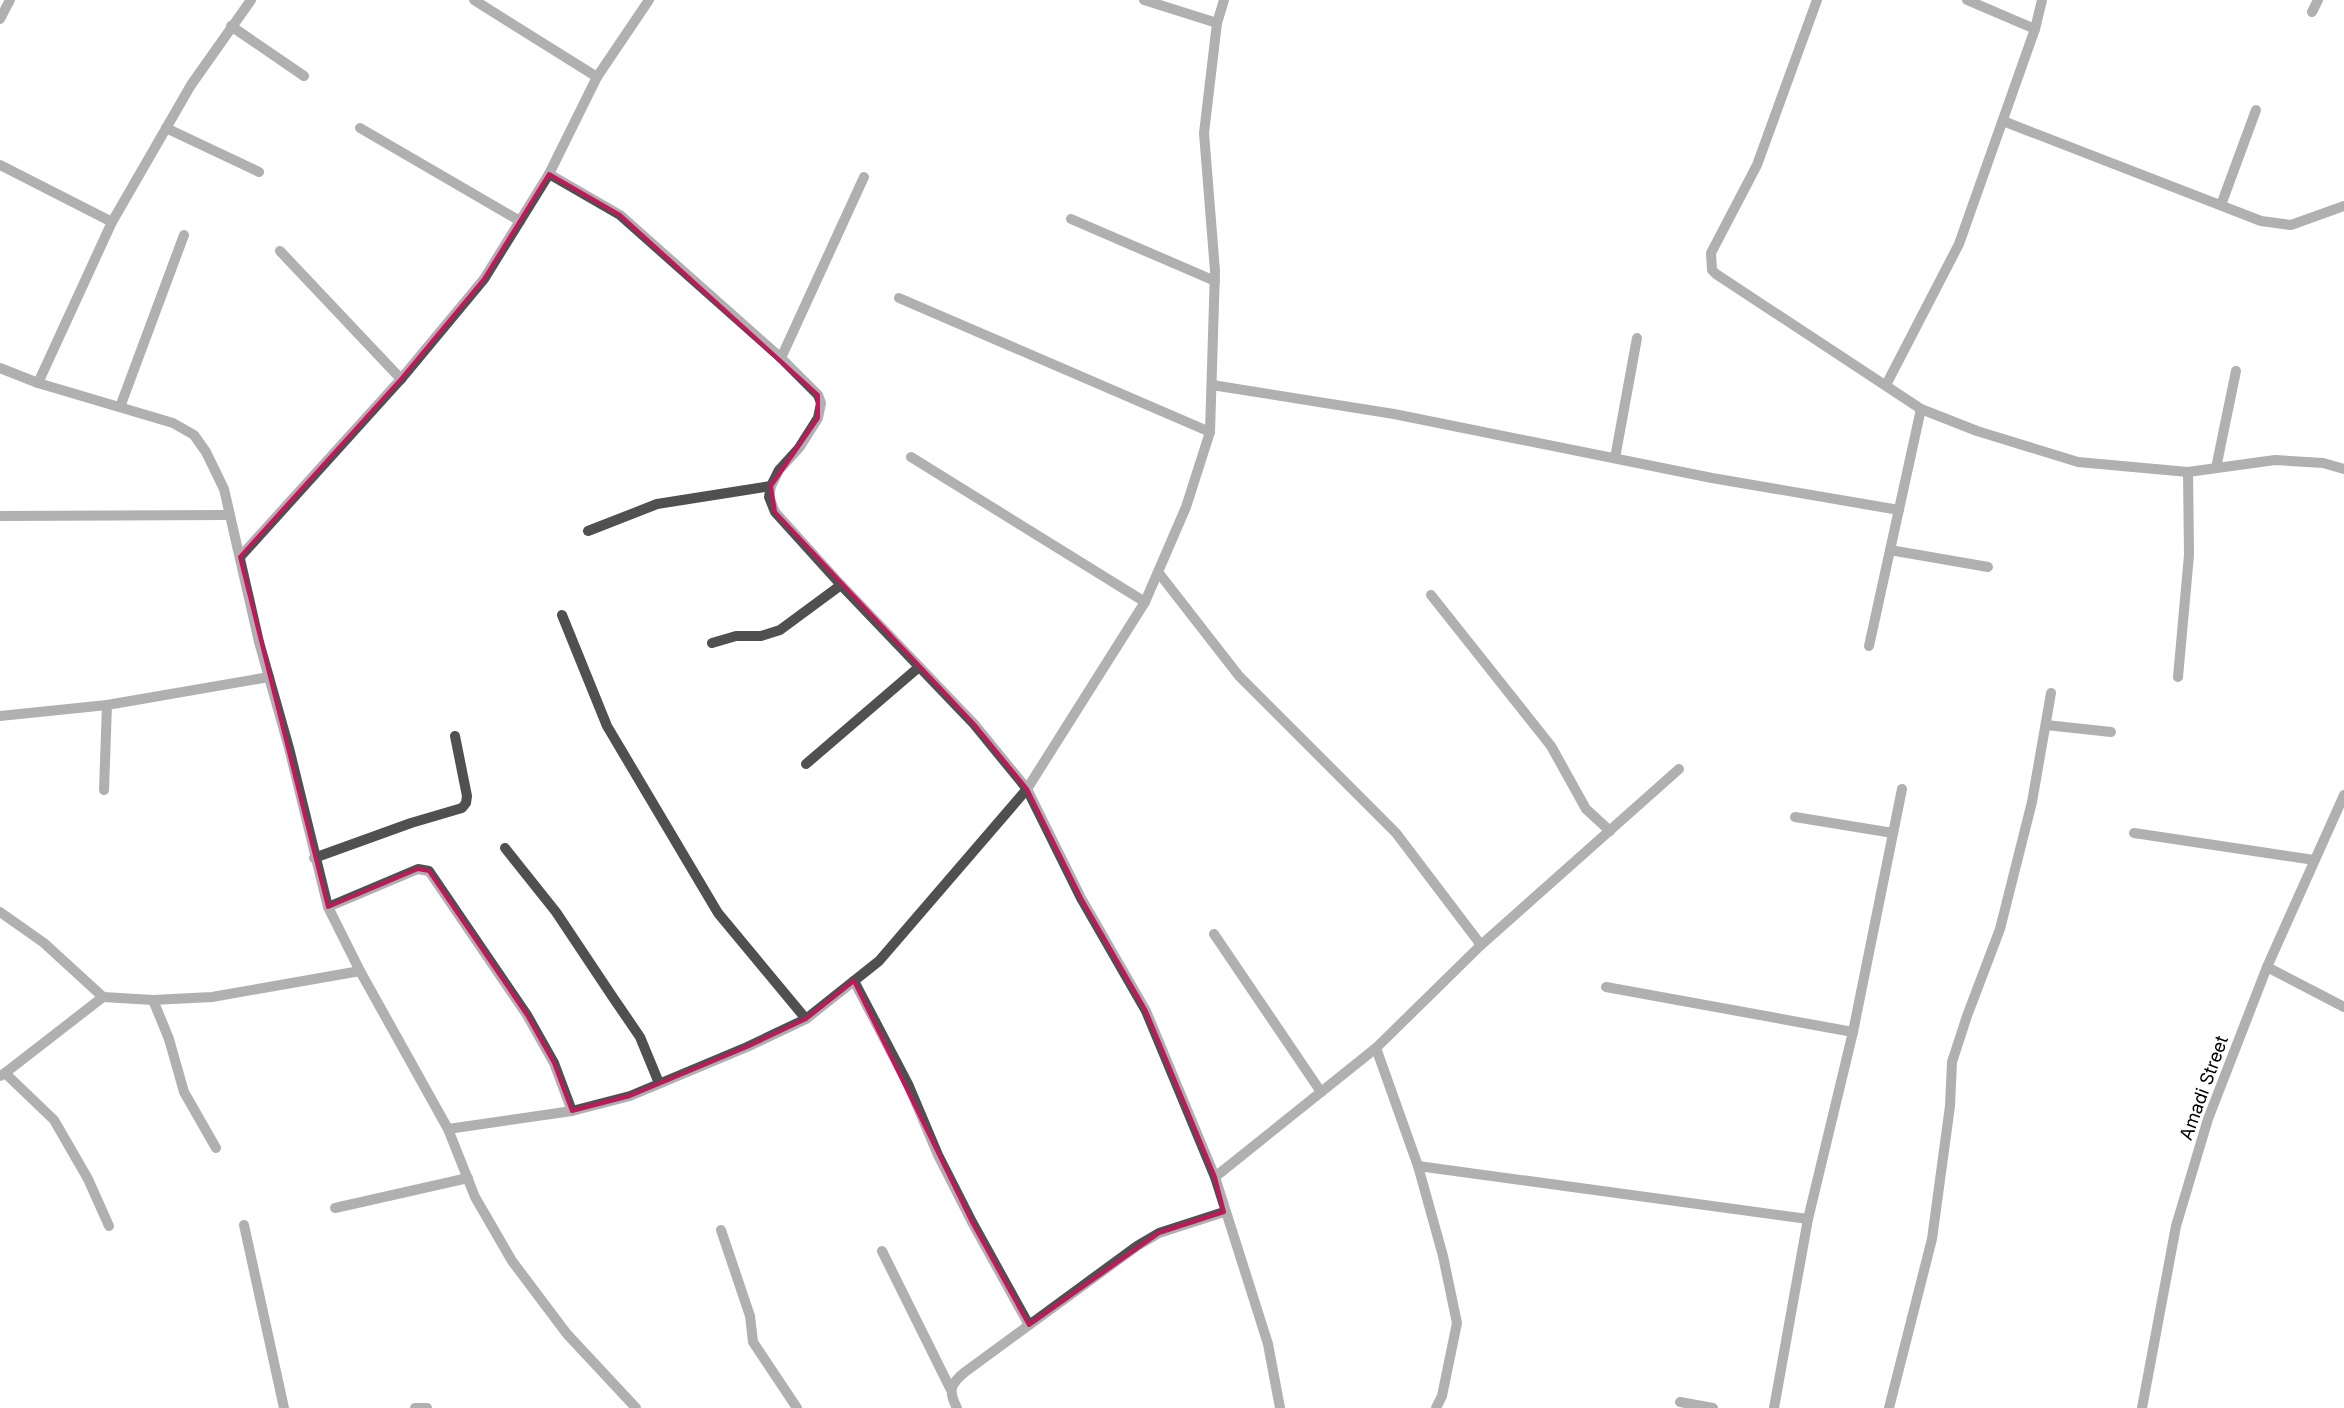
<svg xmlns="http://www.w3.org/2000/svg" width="2344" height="1408" font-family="Inter,sans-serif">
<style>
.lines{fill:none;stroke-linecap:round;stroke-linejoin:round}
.service{stroke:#505050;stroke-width:10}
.minor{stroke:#505050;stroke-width:10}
.marked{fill:none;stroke:#c2185b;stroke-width:4;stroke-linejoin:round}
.labels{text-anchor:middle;stroke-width:5;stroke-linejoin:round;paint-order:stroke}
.street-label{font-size:18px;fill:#000;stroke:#fff}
</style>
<rect width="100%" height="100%" fill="#fff"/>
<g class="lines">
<g class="service">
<polyline points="2312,12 2318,0"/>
<polyline points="231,26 304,76"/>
<polyline points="166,128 259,172"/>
<polyline points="360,128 520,221"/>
<polyline points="2221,205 2256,110"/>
<polyline points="1071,219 1215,281"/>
<polyline points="280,251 401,379"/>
<polyline points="781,358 864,177"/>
<polyline points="120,407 184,235"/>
<polyline points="2216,468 2236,371"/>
<polyline points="1890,550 1988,567"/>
<polyline points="1795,817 1893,833"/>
<polyline points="2134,833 2314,860"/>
<polyline points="314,858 411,823 462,808 466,803 467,796 455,736"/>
<polyline points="153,1000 169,1039 184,1092 216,1148"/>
<polyline points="882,1251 950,1388"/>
<polyline points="1680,1402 1713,1408"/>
</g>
<g class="minor">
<polyline points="474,0 597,77"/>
<polyline points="1144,0 1217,23"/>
<polyline points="1817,0 1757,165 1711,253 1712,270 1716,274 1921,409 1977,431 2078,462 2188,472 2275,460 2323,463 2344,469"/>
<polyline points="1967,0 2035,29"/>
<polyline points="0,19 10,0"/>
<polyline points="2003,121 2261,221 2291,225 2344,206"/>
<polyline points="0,165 112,222"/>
<polyline points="549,174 620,215 781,358 818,395 821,403 818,418 799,448 779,470 771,486 769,497 775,512 841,585 974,724 1027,789 1081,898 1146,1011 1215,1177 1268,1344 1280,1408"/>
<polyline points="899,298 1210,432"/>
<polyline points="0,368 38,383 173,423 194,435 206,452 224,489 259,642 289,748 328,907 360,971 448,1129 475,1197 512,1261 567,1334 636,1408"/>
<polyline points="38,383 112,222 191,85 251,0"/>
<polyline points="1212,385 1394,414 1712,478 1899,510"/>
<polyline points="1886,385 1959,244 2035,29 2042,0"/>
<polyline points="911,457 1145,602"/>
<polyline points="1615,458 1637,338"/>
<polyline points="0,516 228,515"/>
<polyline points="588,531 657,504 771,486"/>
<polyline points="240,557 401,379 484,279 549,174 597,77 649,0"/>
<polyline points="1158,572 1239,676 1396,833 1481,945"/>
<polyline points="1431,595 1551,746 1586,809 1610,831"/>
<polyline points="562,615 607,726 718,913 806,1019"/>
<polyline points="712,643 736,636 761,636 780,630 841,585"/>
<polyline points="1869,646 1921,409"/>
<polyline points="2178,677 2189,555 2188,472"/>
<polyline points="0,716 107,705"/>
<polyline points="2046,725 2111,732"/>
<polyline points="806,764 919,667"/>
<polyline points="104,790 107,705 269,677"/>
<polyline points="505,848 556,912 612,996 640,1037 659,1083"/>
<polyline points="328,907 418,869 429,871 527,1015 554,1063 572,1111"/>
<polyline points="0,912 44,943 103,997 153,1000 212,997 360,971"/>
<polyline points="1214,934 1321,1092"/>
<polyline points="2267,967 2344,1007"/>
<polyline points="854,981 908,1084 938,1155 972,1222 1029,1325"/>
<polyline points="1606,987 1853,1032"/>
<polyline points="1376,1048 1418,1166 1443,1256 1457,1323 1442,1396 1436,1408"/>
<polyline points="5,1073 103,997"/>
<polyline points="0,1076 5,1073 54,1120 88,1179 109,1226"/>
<polyline points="448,1129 572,1111 630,1096 747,1047 806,1019 879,961 1027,789 1145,602 1186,507 1210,432 1215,271 1204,133 1217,23 1224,0"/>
<polyline points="1418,1166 1808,1219"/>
<polyline points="1215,1177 1376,1048 1481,945 1679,769"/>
<polyline points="335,1208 468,1178"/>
<polyline points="244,1225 284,1408"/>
<polyline points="721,1230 750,1316 753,1342 797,1408"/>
<polyline points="415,1408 427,1408"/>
<path d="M957 1408C948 1391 950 1384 965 1372L1137 1246 1159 1233 1224 1212"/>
<polyline points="1774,1408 1808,1219 1853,1032 1902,789"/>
<polyline points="1889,1408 1932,1239 1950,1106 1952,1062 1967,1016 2000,929 2032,802 2051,693"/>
<polyline points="2142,1408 2176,1226 2208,1119 2267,967 2344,795"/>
</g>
</g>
<path d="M0 0H2344V1408H0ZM549 174 620 215 818 395V418L771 486 775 512 974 724 1027 789 1081 898 1146 1011 1215 1177 1224 1212 1159 1233 1029 1325 972 1222 854 981 806 1019 747 1047 630 1096 572 1111 554 1063 527 1015 429 871 418 869 328 907 240 557 401 379 484 279Z" fill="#fff" fill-opacity=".55" fill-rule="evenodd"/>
<path class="marked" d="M549 174 620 215 818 395V418L771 486 775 512 974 724 1027 789 1081 898 1146 1011 1215 1177 1224 1212 1159 1233 1029 1325 972 1222 854 981 806 1019 747 1047 630 1096 572 1111 554 1063 527 1015 429 871 418 869 328 907 240 557 401 379 484 279Z"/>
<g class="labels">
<g class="street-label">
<text transform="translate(2204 1088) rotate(-70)" y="6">Amadi Street</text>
</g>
</g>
</svg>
